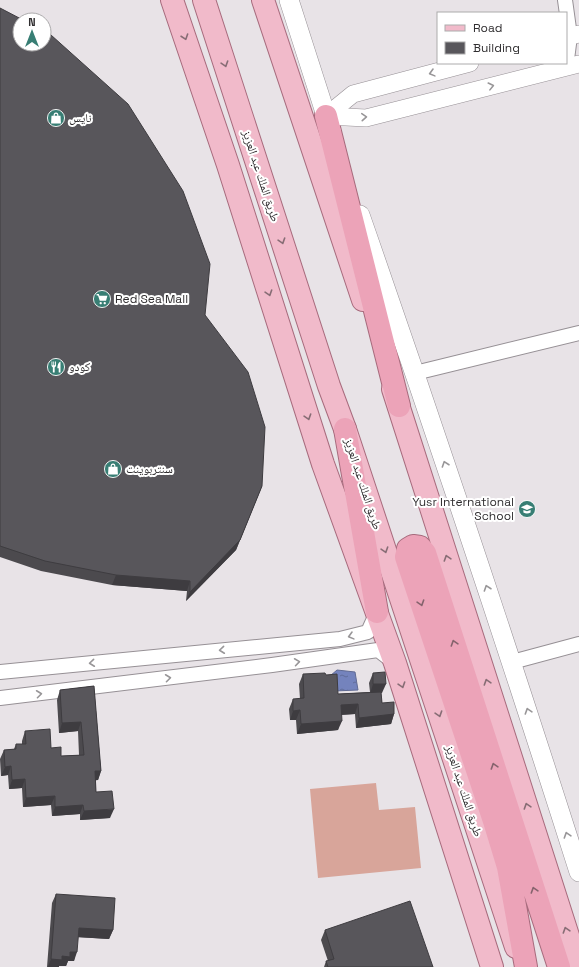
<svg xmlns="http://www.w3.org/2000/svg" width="579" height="967" font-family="'Space Grotesk','Noto Naskh Arabic',sans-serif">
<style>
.pitch{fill:#d8a59a}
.water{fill:url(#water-ripples);stroke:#606a93}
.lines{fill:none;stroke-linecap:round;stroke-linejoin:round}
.minor-casing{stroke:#969095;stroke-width:16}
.tertiary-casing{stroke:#969095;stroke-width:18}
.secondary-casing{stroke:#969095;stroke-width:20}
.primary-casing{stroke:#a76b7d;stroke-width:24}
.trunk-casing{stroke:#a76b7d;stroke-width:24}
.minor{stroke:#fff;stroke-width:14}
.tertiary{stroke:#fff;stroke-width:17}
.secondary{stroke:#fff;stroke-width:19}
.primary{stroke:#f1baca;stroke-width:22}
.trunk{stroke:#eca3b8;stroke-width:22}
.wall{fill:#4c4a4e}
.shaded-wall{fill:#3e3c40}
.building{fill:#58565b;stroke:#3e3c40}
.oneway{stroke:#876d75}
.oneway2{stroke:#989698}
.oneway3{stroke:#85636d}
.labels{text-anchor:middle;stroke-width:4;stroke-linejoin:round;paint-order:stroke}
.poi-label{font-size:12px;fill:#302e30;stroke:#fff;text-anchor:start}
.street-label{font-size:12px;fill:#302e30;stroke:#fff}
</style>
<defs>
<pattern id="water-ripples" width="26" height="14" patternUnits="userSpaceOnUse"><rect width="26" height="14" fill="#7483bd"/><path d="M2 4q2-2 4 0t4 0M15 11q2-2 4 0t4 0" fill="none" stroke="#606c9a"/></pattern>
</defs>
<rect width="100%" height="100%" fill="#e8e3e7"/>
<polygon class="pitch" points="376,783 379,810 415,807 421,868 318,878 310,789"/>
<polygon class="water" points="337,670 355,672 358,690 334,691 330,676"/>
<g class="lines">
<g class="minor-casing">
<g id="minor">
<polyline points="565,0 570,36 566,67"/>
<polyline points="415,373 579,333"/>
<polyline points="512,662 579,644"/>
<polyline points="0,672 340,639 368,632 377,612"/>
<polyline points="0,698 272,665 378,650 395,663"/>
</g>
</g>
<g class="tertiary-casing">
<g id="tertiary">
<polyline points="566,37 579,34"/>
<polyline points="326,116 366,118 579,64"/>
<polyline points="326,116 353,94 470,63"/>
</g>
</g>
<g class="secondary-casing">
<g id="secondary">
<polyline points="289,0 331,131"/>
<path d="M360 215C436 433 509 652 579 872"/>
</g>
</g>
<g class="primary-casing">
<g id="primary">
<polyline points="172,0 228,165 323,464 395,663 492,967"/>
<polyline points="204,0 329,386 345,429 516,947"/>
<polyline points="263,0 363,300"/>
<polyline points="393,389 578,967"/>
</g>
</g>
<g class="trunk-casing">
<g id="trunk">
<polyline points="326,116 399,406"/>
<polyline points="345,429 377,612"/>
<polyline points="526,967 508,867 494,821 406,557 408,549 413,546 420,547 425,553 559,967"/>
</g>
</g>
<use href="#minor" class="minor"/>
<use href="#tertiary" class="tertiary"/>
<use href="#secondary" class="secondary"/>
<use href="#primary" class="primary"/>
<use href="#trunk" class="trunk"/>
</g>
<g class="wall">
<polygon points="0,8 205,315 262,486 236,550 186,601 187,591 112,585 41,571 0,557"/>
<polygon points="373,673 382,693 381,693 382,703 394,714 391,724 356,728 355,714 341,715 338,730 297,734 296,720 290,720 289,709 293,699 300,699 299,684 303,674 326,675 338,694 370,692 369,683"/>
<polygon points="94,686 101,771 98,780 96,780 96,792 110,818 80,820 80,814 52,816 51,805 23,807 22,788 9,789 8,775 1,776 0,759 4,750 14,749 16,744 22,744 22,741 25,731 51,748 61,756 79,755 78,731 59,733 57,700 60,690"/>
<polygon points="56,894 113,930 109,939 78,937 74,961 68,961 66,966 59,966 59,967 47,967 52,903"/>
<polygon points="325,930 433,967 324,967 326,961 328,961 321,940"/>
</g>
<g class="shaded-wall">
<polygon points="262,486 236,550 186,601 190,592"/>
<polygon points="116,575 190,581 187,591 112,585"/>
<polygon points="373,684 386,684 382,693 370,694"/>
<polygon points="358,704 355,714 337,715 341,705"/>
<polygon points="300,710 296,720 290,720 293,711"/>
<polygon points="394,714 391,724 356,728 359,718"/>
<polygon points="342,721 338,730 297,734 301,724"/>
<polygon points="81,722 78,731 59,733 62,723"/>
<polygon points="11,766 8,775 1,776 5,767"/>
<polygon points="95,771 101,771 98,780 91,781"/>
<polygon points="25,779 22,788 9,789 12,780"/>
<polygon points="55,796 51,805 23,807 26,798"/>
<polygon points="83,805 80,814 52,816 55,807"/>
<polygon points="114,809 110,818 80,820 84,811"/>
<polygon points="79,928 113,930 109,939 75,937"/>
<polygon points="70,952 77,952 74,961 68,961 66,966 59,966 59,967 48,967 51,959 62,956"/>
</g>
<g class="building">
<polygon points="0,8 23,20 20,20 20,44 44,44 44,31 51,35 128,104 183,191 210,264 205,315 248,372 265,427 262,486 240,540 190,592 190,581 116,575 45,561 0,546"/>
<polygon points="385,672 386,684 373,684 373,673"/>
<polygon points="325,673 326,675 337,674 338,694 381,692 382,703 394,702 394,714 359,718 358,704 341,705 342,721 301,724 300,710 293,711 293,699 304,698 303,674"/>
<polygon points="94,686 101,771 95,771 96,792 112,791 114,809 84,811 83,805 55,807 55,796 26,798 25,779 12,780 11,766 5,767 4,750 16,749 16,744 26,744 25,731 50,729 51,748 61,747 61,756 84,755 81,722 62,723 60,690"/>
<polygon points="56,894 115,898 113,930 79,928 77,952 70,952 70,957 62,956 62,960 51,959"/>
<polygon points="410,901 433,967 328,967 326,961 334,959 325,930"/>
</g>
<defs><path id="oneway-chevron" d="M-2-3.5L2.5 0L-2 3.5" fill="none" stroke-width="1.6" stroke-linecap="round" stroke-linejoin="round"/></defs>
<g class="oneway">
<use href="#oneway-chevron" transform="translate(185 37) rotate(71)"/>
<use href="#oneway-chevron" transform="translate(225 64) rotate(72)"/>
<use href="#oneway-chevron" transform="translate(282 241) rotate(72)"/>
<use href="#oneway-chevron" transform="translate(269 293) rotate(72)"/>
<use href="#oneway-chevron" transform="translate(308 417) rotate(72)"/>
<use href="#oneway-chevron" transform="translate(385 550) rotate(72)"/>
<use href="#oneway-chevron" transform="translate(447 558) rotate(-108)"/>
<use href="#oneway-chevron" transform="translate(487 682) rotate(-108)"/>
<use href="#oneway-chevron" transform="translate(402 685) rotate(72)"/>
<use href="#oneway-chevron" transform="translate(439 714) rotate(72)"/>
<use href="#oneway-chevron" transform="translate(527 806) rotate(-108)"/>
<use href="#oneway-chevron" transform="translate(566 930) rotate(-108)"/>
</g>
<g class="oneway2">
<use href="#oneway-chevron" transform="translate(432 73) rotate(165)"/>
<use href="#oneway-chevron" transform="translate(491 86) rotate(-14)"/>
<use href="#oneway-chevron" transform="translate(364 117) rotate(-4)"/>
<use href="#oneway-chevron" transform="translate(445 464) rotate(-109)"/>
<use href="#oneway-chevron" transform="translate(487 588) rotate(-109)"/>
<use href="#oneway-chevron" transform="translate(351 636) rotate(165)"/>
<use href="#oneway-chevron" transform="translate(222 650) rotate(174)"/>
<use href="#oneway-chevron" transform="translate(297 662) rotate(-8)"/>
<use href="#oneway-chevron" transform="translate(92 663) rotate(174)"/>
<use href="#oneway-chevron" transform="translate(168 678) rotate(-7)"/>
<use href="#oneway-chevron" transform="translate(39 694) rotate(-7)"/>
<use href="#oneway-chevron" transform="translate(528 711) rotate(-108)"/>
<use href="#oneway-chevron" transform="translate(567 835) rotate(-108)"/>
</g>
<g class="oneway3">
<use href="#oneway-chevron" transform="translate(421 603) rotate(72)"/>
<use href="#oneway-chevron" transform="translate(454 643) rotate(-108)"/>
<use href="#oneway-chevron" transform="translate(494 766) rotate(-108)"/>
<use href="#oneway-chevron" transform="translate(534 890) rotate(-108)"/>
</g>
<defs>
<g id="shop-disc" transform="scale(0.9)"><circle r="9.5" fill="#387e74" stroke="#fff"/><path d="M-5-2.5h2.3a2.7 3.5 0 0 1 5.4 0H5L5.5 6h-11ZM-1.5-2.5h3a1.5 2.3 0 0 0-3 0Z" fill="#fff"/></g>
<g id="supermarket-disc" transform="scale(0.9)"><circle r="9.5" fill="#387e74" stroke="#fff"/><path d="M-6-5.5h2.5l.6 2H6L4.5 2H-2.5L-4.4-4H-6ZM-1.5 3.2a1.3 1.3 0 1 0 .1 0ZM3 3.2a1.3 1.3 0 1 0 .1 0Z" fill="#fff"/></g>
<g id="restaurant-disc" transform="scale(0.9)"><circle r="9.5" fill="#387e74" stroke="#fff"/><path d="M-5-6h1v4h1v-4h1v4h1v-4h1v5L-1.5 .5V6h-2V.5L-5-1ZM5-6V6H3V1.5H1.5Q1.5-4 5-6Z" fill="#fff"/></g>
<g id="school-disc" transform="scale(0.9)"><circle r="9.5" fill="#387e74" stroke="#fff"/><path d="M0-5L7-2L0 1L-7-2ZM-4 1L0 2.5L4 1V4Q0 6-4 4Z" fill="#fff"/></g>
</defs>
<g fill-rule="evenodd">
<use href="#shop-disc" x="56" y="118"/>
<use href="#supermarket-disc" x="102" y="299"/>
<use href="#restaurant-disc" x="56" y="367"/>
<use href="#shop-disc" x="113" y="469"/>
<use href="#school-disc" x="527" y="509"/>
</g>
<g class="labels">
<g class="poi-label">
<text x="69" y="122">نايس</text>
<text x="115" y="303">Red Sea Mall</text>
<text x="69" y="371">كودو</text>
<text x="126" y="473">سنتربوينت</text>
<text x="514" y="506" text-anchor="end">Yusr International<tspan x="514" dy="14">School</tspan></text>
</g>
<g class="street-label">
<text transform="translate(261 176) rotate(72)" y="4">طريق الملك عبد العزيز</text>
<text transform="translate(363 484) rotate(72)" y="4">طريق الملك عبد العزيز</text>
<text transform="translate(464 791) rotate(72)" y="4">طريق الملك عبد العزيز</text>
</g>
</g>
<rect x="437" y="12" width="130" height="52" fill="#ffffff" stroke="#acabac"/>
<rect x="445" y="25" width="20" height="6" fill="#f1baca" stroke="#acabac"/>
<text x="473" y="32" font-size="12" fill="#302e30">Road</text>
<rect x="445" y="42" width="20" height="12" fill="#58565b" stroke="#acabac"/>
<text x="473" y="52" font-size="12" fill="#302e30">Building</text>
<g transform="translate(32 32)"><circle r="19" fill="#ffffff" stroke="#acabac"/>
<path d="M0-3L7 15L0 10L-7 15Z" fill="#387e74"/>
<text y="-6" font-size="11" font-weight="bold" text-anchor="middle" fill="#302e30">N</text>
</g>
</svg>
